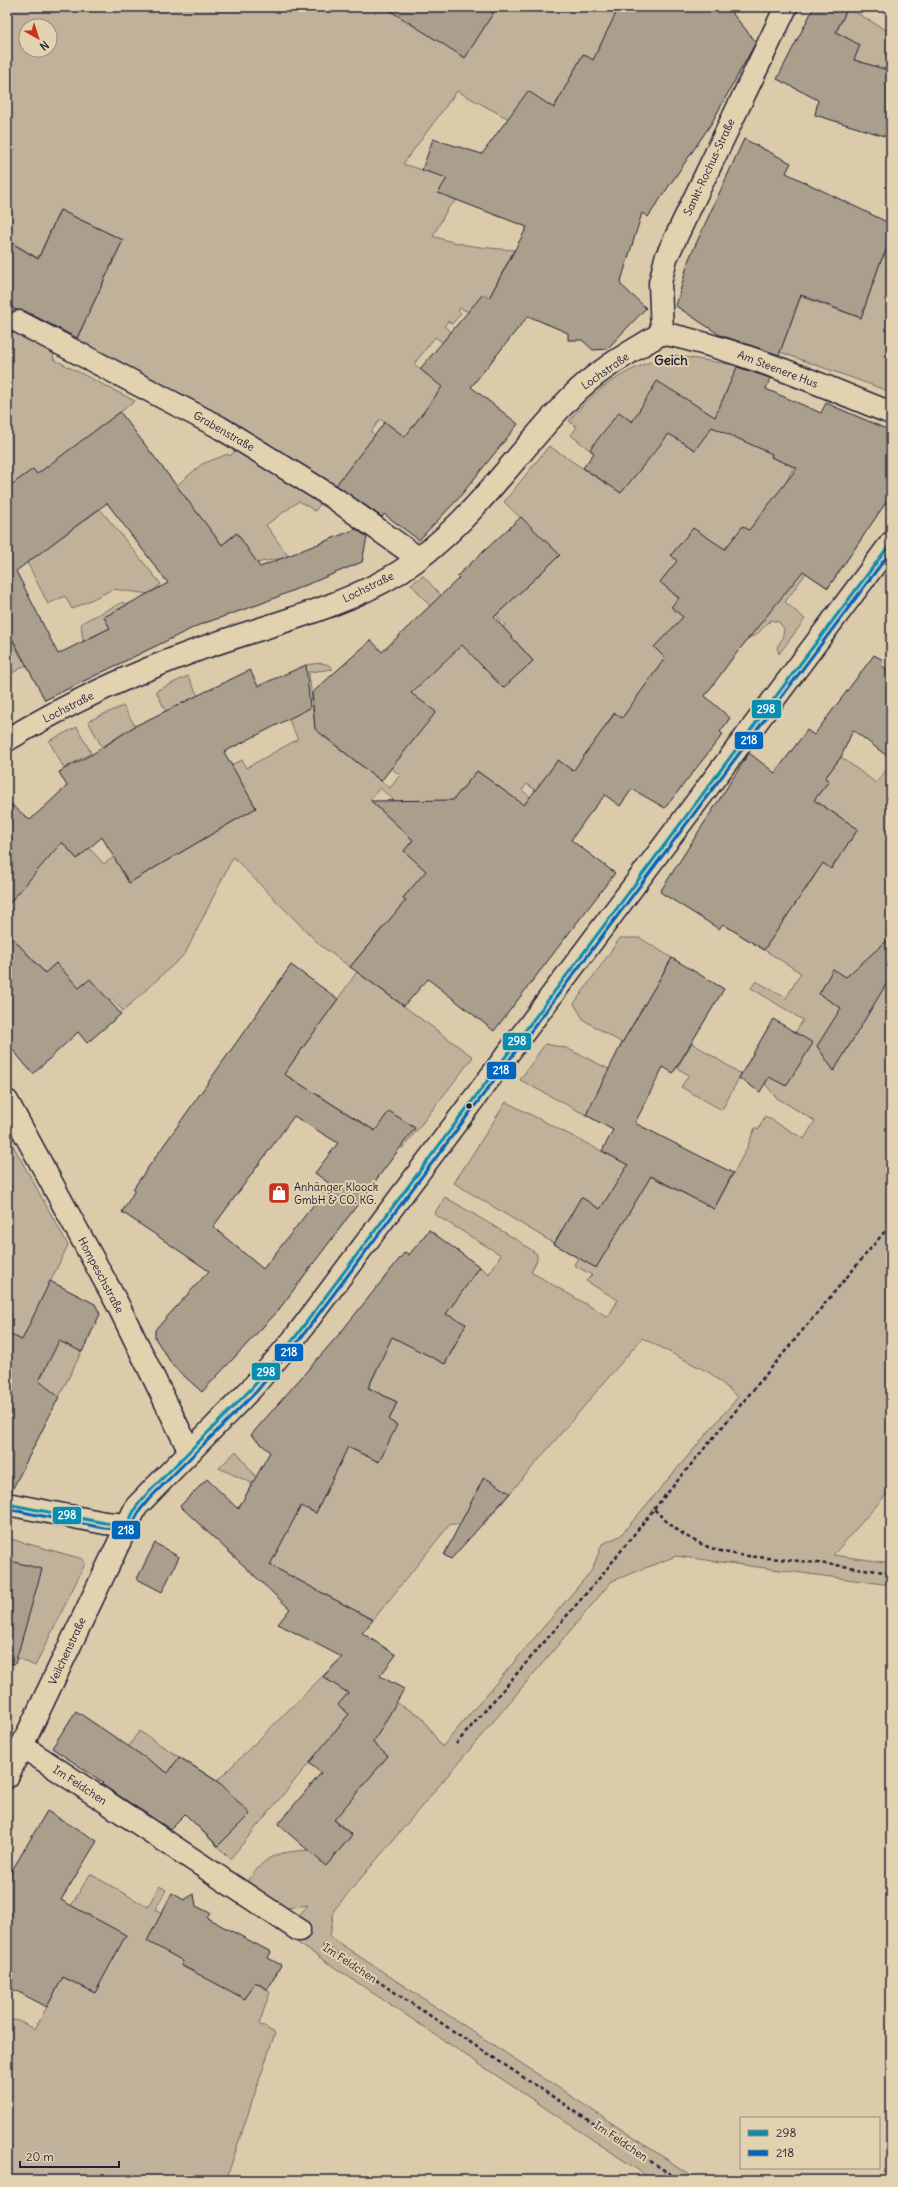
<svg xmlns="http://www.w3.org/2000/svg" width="898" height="2187" font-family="Delius,sans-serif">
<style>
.green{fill:#c0b29a;stroke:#716a6a;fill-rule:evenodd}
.building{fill:#aa9f8d;stroke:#22223b;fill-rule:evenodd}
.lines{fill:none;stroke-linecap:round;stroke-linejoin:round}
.minor-casing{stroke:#22223b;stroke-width:25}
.tertiary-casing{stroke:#22223b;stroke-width:25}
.path{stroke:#22223b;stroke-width:2.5;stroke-dasharray:4 3;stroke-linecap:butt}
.minor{stroke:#e3d2af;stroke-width:22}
.tertiary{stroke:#e3d2af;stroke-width:22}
.bus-1-casing{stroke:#e3d2af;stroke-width:6}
.bus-2-casing{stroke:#e3d2af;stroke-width:6}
.bus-1{stroke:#078eb1;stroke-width:3}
.bus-2{stroke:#0065bd;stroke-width:3}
.bus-dot{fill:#22223b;stroke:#e3d2af;stroke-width:1.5}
.labels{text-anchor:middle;stroke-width:4;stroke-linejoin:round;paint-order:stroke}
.street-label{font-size:11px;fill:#22223b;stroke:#e3d2af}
.poi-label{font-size:11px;fill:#22223b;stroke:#e3d2af;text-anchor:start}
.quarter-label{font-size:13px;font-weight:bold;fill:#22223b;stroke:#e3d2af}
.line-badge{stroke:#e3d2af;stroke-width:1.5}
.badge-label{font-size:11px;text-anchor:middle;font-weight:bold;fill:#fff}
</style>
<rect width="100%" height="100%" fill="#dbcbaa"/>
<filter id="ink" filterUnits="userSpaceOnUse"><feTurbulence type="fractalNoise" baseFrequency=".025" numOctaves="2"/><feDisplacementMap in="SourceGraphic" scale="8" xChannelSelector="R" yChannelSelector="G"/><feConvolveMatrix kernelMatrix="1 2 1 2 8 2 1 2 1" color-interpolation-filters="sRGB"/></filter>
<g filter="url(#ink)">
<g class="green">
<path d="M7 7H390L389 10 417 28 431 7H619L596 62 584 55 560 97 535 133 457 91 403 164 462 182 456 201 448 208 433 236C460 246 486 248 514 250L489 298 469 312 460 308 458 311 461 313 452 324 448 321 444 326 457 336 449 347 435 337 414 364 428 376 439 362 465 383 413 443 380 419 371 432 376 436 332 490 76 341 123 240 60 210 38 258 7 240ZM26 26H50V50H26Z"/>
<polygon points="848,8 886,30 891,56 891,71 854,60 860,45 836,32"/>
<polygon points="891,240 891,392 780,352 802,293 806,294 805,298 861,318 880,263"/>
<polygon points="7,305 23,314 54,352 53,359 135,401 7,498"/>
<path d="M673 355 740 366 736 376 777 442 771 457 794 467 785 484 864 535 828 588 806 573 785 602 805 619 779 654 777 647 782 639 784 629 779 622 771 620 755 636 749 637 684 581 673 594 686 604 706 635 684 676 622 718 614 713 605 726 593 786 558 760 543 780 546 798 527 784 522 790 536 802 530 810 477 771 428 830 380 788 370 800 413 840 404 851 436 879 422 876 403 898 415 908 383 927 350 967 320 945 233 857 185 954 123 1011 112 999 99 1011 56 963 45 973 26 952 15 966 7 960V892L39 816 77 859 89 848 104 864 114 857 129 883 256 808 231 765 242 760 246 768 298 739 283 708 306 665C316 664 326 660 333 669L309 672 315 728H321L323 736 390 788 400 775 383 762 398 637 430 606 411 584 423 576 516 676 533 661 503 627 505 625 496 615 560 555 504 502 549 446 608 485 617 472 571 435 577 427 569 421C595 387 632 365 673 355Z"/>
<polygon points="238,448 323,500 315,511 299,501 266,525 288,556 284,558 238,566 245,545 236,533 222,545 176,486 202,464 228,454 230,456"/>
<polygon points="100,509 161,584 149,594 113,589 72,609 65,596 48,604 27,562"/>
<polygon points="123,602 128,606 104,617 110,628 83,641 81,623"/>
<polygon points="7,629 21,658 23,657 26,665 7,676"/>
<polygon points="188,676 198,696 166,712 156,691"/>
<polygon points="123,706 135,726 102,747 88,721"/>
<polygon points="77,727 91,753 64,768 49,741"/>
<path d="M841 757 876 783 891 764V1489L833 1555 891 1563V1585L676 1556 612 1581 334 1910 330 1937 698 2180H653L283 1933 308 1905 287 1908 247 1881C268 1854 274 1853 308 1850L326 1866 352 1835 334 1819 321 1773 309 1763 230 1859 185 1814 169 1830 120 1797 127 1787 113 1770 139 1731 217 1781 342 1657 370 1689 421 1716 442 1747 592 1570 602 1544 620 1536 738 1397 710 1373 642 1338 484 1524H450L373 1620 270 1565 234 1510 246 1499 281 1496 316 1513 332 1479 335 1441 366 1456 389 1420 397 1402 371 1389 369 1386 377 1370 366 1352 390 1335 445 1364 456 1344 436 1335 453 1277 467 1285 480 1267 489 1274 501 1255 434 1214 445 1197 517 1240 537 1254V1260L531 1272 608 1317 618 1300 586 1281 592 1275 574 1265 578 1258 454 1183 506 1102 714 1209 746 1150 755 1128 758 1130 765 1116 804 1139 815 1121 777 1098 765 1084 803 1020 751 988 756 981 786 998 801 973 723 924 762 863 806 890 821 865 806 852 831 868 858 829 814 800 829 781 825 778Z"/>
<polygon points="620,938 640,938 672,958 622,1043 584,1020 574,1004"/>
<polygon points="357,972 473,1057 403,1148 284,1074"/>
<polygon points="692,1043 741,1074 722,1110 681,1087 689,1075 677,1068"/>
<polygon points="545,1044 566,1048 609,1069 586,1115 520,1080"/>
<polygon points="11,1142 68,1245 29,1326 59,1341 73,1324 91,1333 59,1397 7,1369 21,1340 7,1333 7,1143"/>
<polygon points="236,1451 256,1477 275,1494 219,1468"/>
<polygon points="7,1538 83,1559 85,1564 35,1666 7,1653"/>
<polygon points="90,1874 148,1907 159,1886 166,1890 155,1910 162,1914 183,1961 181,1966 195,1973 204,1956 245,1999 255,1982 270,1992 259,2024 275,2033 226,2180 7,2180 7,2025 9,2021 16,2020 35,2029 63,1977 95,1993 103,1923 71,1906"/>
</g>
<g class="building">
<polygon points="384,7 497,7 465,58"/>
<polygon points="619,7 727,7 756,42 711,124 648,217 642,213 620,284 646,308 607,349 593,350 582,340 568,340 568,333 528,316 471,387 518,424 458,499 419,540 384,514 382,517 336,485 385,422 405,437 442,387 420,369 483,294 489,298 527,227 438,193 447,178 422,170 433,139 482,154 528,91 554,108 583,54 593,60"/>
<polygon points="814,7 848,7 836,32 860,45 854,60 891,71 891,138 815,115 818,100 777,79"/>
<polygon points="744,139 791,163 786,173 891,224 891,240 880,263 861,318 801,295 779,355 720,335 676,306 689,259"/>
<polygon points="60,210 123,240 77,338 25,311 16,310 7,305 7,240 38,259"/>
<polygon points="737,367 770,378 766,389 821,413 826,403 891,431 891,495 828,588 803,571 731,660 705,696 730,718 720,732 723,734 665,808 632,789 620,806 605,795 588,816 571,840 615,873 494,1031 428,979 404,1006 350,967 406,900 403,898 426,871 404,851 413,840 371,801 453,800 477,771 524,805 558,760 573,771 615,713 622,718 665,658 654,647 683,617 671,607 679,598 660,582 677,561 671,555 693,528 725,549 743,526 749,530 797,468 771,457 772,454 712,427 695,450 669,434 621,493 583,468 594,453 590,449 619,412 632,422 657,381 715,417"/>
<path d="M120 412 222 545 237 533 260 567 356 529 367 537 362 562 260 604 199 625 45 700 7 629V488L33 469 37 474ZM107 503 168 583 104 617 110 628 58 654 16 571Z"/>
<polygon points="521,517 560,555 494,617 533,661 503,688 462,645 411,693 436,712 381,781 315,729 312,693 371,640 382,652 459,578 457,576"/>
<polygon points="874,655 883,660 881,665 891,673 891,759 853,730 841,757 825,778 829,781 814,800 858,829 831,869 823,863 764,950 723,924 719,929 660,892 749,753 775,773 807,730 814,735"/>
<polygon points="306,665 310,708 224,752 256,808 129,883 102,837 77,859 62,842 7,906 7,801 30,820 67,786 59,772 94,753 135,726 250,670 258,686"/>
<polygon points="7,932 45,973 56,963 79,988 90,979 121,1014 87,1043 78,1032 33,1074 7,1043"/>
<polygon points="891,937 891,976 834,1071 817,1046 841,1008 819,994 833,969 846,977"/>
<polygon points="672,958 724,989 673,1073 663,1067 635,1123 733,1173 714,1209 651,1176 596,1268 554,1244 581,1197 600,1209 628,1165 602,1151 613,1130 586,1115 622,1043"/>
<path d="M291 965 338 999 284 1074 375 1131 389 1111 415 1128 277 1312 202 1392 173 1366 155 1338V1330L209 1271 122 1212 135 1190 133 1189ZM294 1116 338 1143 315 1173 330 1184 263 1269 213 1227Z"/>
<polygon points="773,1019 813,1043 786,1086 769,1077 760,1092 739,1078"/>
<polygon points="429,1230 480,1267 446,1314 466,1324 445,1364 392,1337 368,1388 397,1402 389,1420 397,1425 379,1462 348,1447 316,1513 301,1506 270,1565 373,1620 362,1633 396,1655 380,1676 404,1689 373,1743 388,1756 334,1820 352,1835 326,1866 278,1824 321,1773 309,1763 349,1714 338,1705 348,1693 323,1677 342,1657 278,1624 290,1609 180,1506 207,1479 238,1509 270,1452 251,1435 341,1332 405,1252 409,1255"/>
<polygon points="50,1281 95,1304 100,1314 82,1352 59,1341 39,1381 59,1397 11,1492 7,1492 7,1333 22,1340"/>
<polygon points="484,1477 510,1493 451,1559 444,1555"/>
<polygon points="155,1543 179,1557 162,1592 137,1579"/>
<polygon points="7,1560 42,1569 15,1664 7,1663"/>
<polygon points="76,1711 168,1773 179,1757 221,1784 250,1814 218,1846 185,1814 170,1829 101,1784 103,1782 52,1748"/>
<polygon points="47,1811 97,1841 61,1900 126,1935 95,1993 63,1977 47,2007 7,1986 7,1879"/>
<polygon points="172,1893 184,1900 194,1894 196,1906 210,1913 207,1918 271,1952 268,1958 281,1965 268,1989 255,1982 245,1999 181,1965 183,1961 147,1941"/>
</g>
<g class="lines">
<g class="minor-casing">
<g id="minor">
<polyline points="19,322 219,427 334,498 418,558"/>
<polyline points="662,333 660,283 666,258 786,7"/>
<path d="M662 333C742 350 816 383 891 413"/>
<path d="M7 740C67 704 133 673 200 649 266 625 337 610 398 573 469 528 514 455 572 396 597 370 631 352 662 333"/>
<polyline points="7,1101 118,1305 190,1452"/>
<polyline points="7,1504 105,1523 127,1525"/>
<polyline points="22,1746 299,1930"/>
</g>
</g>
<g class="tertiary-casing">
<polyline id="tertiary" points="7,1777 136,1507 252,1388 293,1340 891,543"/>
</g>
<g class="path">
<polyline points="654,1509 891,1224"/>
<path d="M456 1744 602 1575 654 1509C671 1527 690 1541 714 1549 737 1557 764 1557 789 1560 823 1563 857 1568 891 1573"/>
<polyline points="323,1945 679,2180"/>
</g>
<use href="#minor" class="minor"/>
<use href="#tertiary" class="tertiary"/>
<g class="bus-1-casing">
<g id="bus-1">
<polyline points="7,1504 105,1523 127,1525"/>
<polyline points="127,1525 136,1507 145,1496 252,1388 293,1340 891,543"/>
</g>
</g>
<g class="bus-2-casing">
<g id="bus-2">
<polyline points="7,1509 104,1528 127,1530"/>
<polyline points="131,1527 140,1510 149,1499 256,1392 297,1343 891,551"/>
</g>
</g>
<use href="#bus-1" class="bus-1"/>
<use href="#bus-2" class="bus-2"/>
</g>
</g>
<defs>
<g id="shop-square" transform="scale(1.15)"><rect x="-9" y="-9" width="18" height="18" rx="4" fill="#c8321e" stroke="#e3d2af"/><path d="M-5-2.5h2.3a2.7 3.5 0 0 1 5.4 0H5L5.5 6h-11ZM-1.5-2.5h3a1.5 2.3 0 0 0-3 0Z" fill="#fff"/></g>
</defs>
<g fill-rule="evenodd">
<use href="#shop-square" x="279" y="1193"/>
</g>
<circle class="bus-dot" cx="469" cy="1106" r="3.5"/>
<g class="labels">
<g class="street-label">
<text transform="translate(709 167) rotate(-65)" y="4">Sankt-Rochus-Straße</text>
<text transform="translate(778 369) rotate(21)" y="4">Am Steenere Hus</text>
<text transform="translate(605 371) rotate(-35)" y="4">Lochstraße</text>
<text transform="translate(224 431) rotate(30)" y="4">Grabenstraße</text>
<text transform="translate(368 587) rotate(-26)" y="4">Lochstraße</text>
<text transform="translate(68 707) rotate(-27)" y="4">Lochstraße</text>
<text transform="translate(101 1275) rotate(62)" y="4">Hompeschstraße</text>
<text transform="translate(67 1651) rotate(-65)" y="4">Veilchenstraße</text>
<text transform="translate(80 1785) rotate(33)" y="4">Im Feldchen</text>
<text transform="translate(350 1963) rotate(33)" y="4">Im Feldchen</text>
<text transform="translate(621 2141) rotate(34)" y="4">Im Feldchen</text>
</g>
<g class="poi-label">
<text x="294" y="1191">Anhänger Kloock<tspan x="294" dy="13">GmbH &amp; CO. KG.</tspan></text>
</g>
<g class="quarter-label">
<text x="671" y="365">Geich</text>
</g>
</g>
<g class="line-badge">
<rect x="751" y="699" width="31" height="20" rx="4" fill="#078eb1"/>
<rect x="734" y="731" width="30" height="19" rx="4" fill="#0065bd"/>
<rect x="502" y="1032" width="30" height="19" rx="4" fill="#078eb1"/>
<rect x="486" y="1061" width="31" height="19" rx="4" fill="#0065bd"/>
<rect x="274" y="1343" width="30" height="19" rx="4" fill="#0065bd"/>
<rect x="251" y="1362" width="30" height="19" rx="4" fill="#078eb1"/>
<rect x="52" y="1506" width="30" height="19" rx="4" fill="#078eb1"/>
<rect x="111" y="1520" width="30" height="20" rx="4" fill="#0065bd"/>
</g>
<g class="badge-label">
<text x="766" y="713">298</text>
<text x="749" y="744">218</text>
<text x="517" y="1045">298</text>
<text x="501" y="1074">218</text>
<text x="289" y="1356">218</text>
<text x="266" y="1376">298</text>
<text x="67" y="1519">298</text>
<text x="126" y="1534">218</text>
</g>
<rect width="898" height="2187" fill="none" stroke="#e3d2af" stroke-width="24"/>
<rect x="12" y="12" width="874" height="2163" fill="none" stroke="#22223b" stroke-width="1.5" filter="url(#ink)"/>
<rect x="740" y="2117" width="140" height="52" fill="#e3d2af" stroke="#968c81"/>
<rect x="748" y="2130" width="20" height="6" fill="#078eb1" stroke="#968c81"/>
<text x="776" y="2137" font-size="12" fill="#22223b">298</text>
<rect x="748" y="2150" width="20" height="6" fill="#0065bd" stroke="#968c81"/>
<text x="776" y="2157" font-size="12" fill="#22223b">218</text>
<g transform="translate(38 38) rotate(141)"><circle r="19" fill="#e3d2af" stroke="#968c81"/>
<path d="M0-3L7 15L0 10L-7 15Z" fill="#c8321e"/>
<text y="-6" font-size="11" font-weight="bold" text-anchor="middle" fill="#22223b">N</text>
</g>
<path d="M20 2161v6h99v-6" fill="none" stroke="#22223b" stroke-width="2"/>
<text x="26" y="2161" font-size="12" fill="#22223b" stroke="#e3d2af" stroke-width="3" paint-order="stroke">20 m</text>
</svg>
